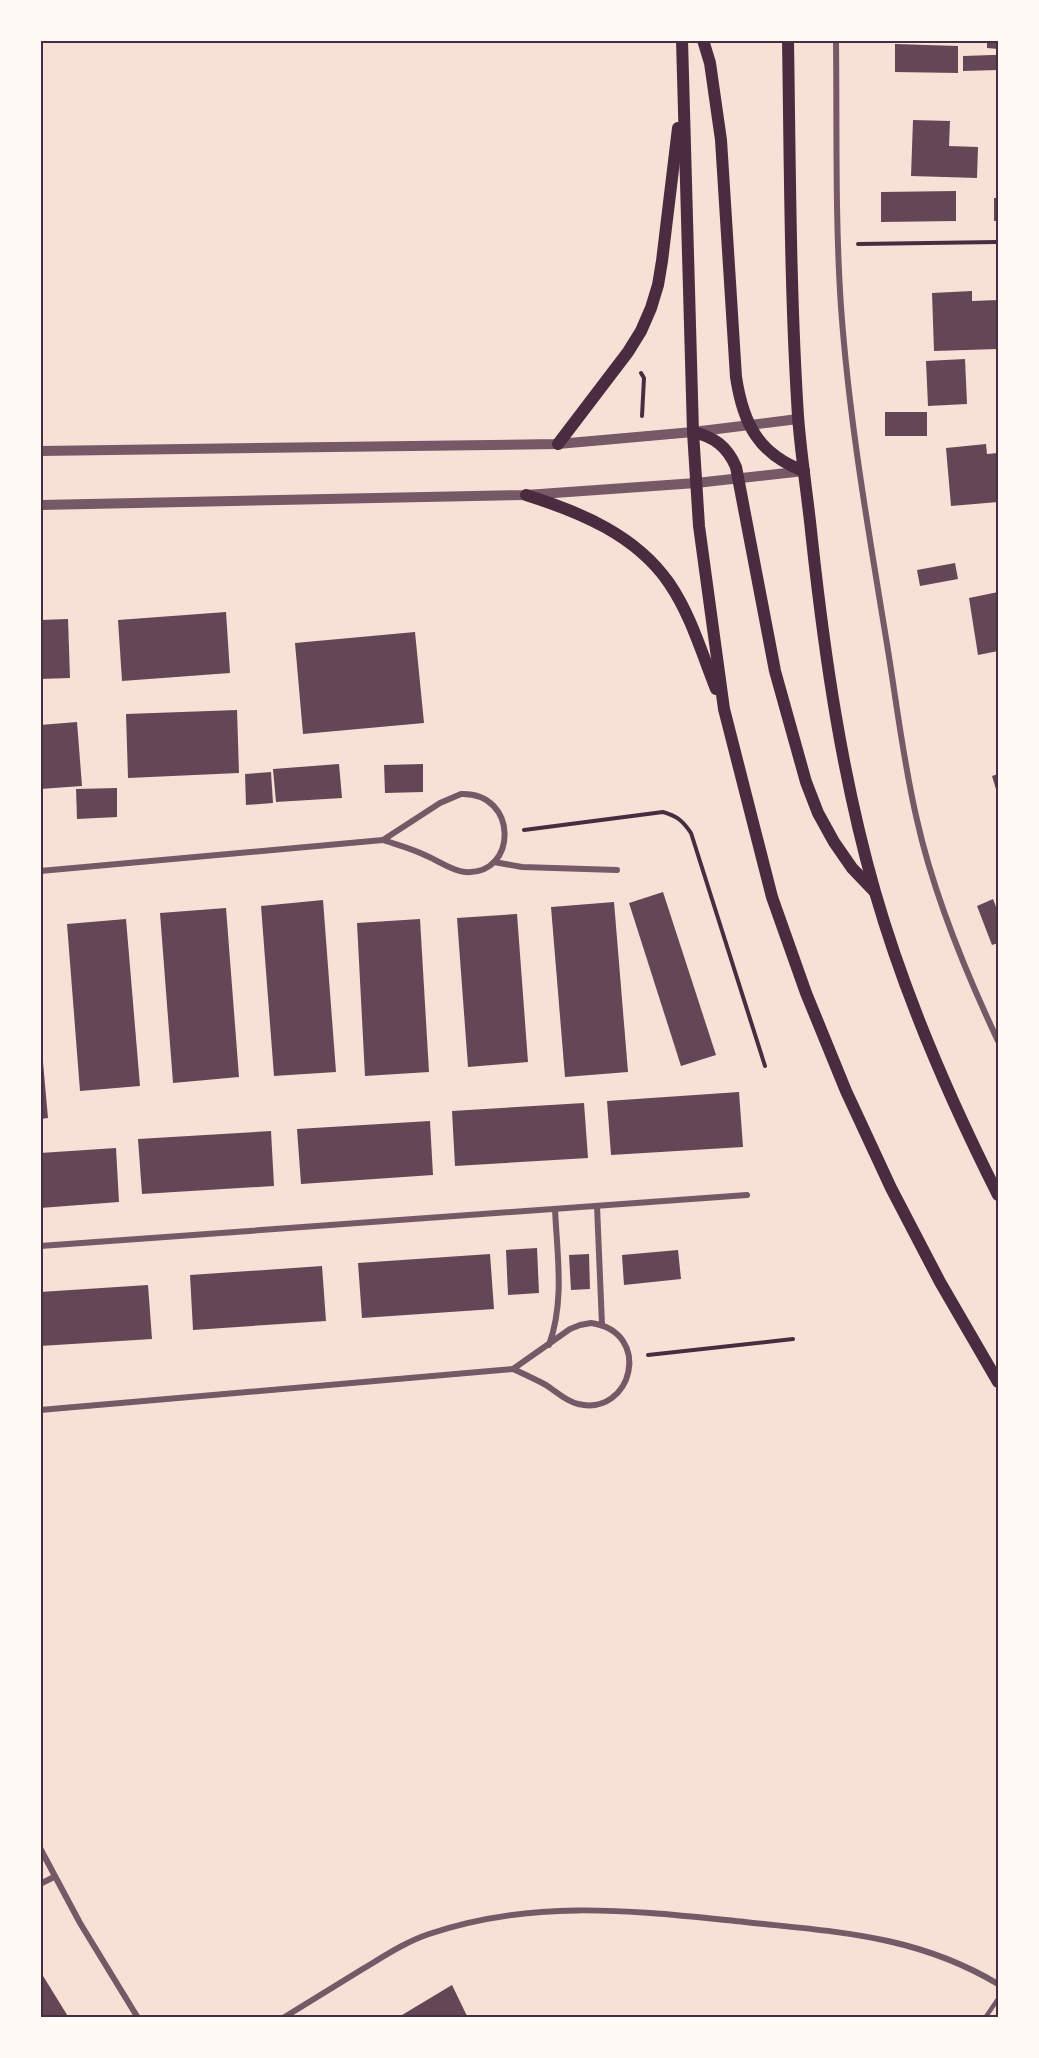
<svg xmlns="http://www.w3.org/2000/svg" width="1039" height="2058" font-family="Figtree,sans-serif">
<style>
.building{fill:#644757}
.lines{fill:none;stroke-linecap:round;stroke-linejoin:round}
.path{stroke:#4a2c40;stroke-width:4}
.service{stroke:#755966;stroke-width:4.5}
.minor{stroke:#755966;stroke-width:6}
.tertiary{stroke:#755966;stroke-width:10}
.secondary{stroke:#4a2c40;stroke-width:12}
.neatline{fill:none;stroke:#4a2c40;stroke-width:2}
</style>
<rect width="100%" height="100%" fill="#f7e1d7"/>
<g class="building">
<polygon points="987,40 998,40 998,49 987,48"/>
<polygon points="895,44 958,46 958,73 895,72"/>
<polygon points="992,55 998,55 998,70 963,71 963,56"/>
<polygon points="913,120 950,121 949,146 978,147 977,178 911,176"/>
<polygon points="956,191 956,221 881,222 881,192"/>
<rect x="994" y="198" width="4" height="23"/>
<polygon points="972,291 972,301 998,300 998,349 934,351 932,293"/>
<polygon points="965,359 967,404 928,406 926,361"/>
<rect x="885" y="412" width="42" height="24"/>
<polygon points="986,444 987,454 998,453 998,502 951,506 946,448"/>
<polygon points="955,563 958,579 920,586 917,570"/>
<polygon points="998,592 998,651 978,655 969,598"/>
<polygon points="226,612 230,673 122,681 118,620"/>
<polygon points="68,619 70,678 40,679 40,620"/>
<polygon points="415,632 424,723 303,734 295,643"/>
<polygon points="237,710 239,773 128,778 126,714"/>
<polygon points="77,722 82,786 40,789 40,725"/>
<polygon points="339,764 342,798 276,802 273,769"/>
<polygon points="423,764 423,792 385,793 384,765"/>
<polygon points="271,772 273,803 246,805 245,774"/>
<polygon points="998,774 998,796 992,776"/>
<polygon points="117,788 117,817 77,819 76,789"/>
<polygon points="663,892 716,1055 681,1066 629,903"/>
<polygon points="993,899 998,912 998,943 992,945 977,906"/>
<polygon points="323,900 336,1072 274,1076 261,906"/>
<polygon points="614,902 628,1072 565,1077 551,907"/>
<polygon points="226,908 239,1077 173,1083 160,913"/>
<polygon points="517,914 528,1062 468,1067 457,918"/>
<polygon points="126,919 140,1086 80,1091 67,924"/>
<polygon points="420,919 429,1072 365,1076 357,923"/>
<polygon points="40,1051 42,1051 48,1118 40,1119"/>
<polygon points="739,1092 743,1147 611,1155 607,1101"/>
<polygon points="584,1103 588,1158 455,1166 452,1111"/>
<polygon points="430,1121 433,1175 301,1184 297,1129"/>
<polygon points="271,1131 274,1186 142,1194 138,1139"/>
<polygon points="116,1148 119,1202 40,1208 40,1153"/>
<polygon points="537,1248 539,1293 508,1295 506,1250"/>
<polygon points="678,1250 681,1279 624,1285 622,1255"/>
<polygon points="490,1254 494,1309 362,1318 358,1263"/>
<polygon points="589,1254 590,1289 571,1290 569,1255"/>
<polygon points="322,1266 326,1321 193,1330 190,1275"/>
<polygon points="148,1285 152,1339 40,1346 40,1292"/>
<polygon points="40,1971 69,2018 40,2018"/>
<polygon points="452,1985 468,2018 397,2018"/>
</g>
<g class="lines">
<g class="path">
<polyline points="858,244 998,242"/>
<polyline points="641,373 644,378 642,416"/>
<path d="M524 830 663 812C677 816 683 821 691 833L765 1066"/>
<polyline points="648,1355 793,1339"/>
</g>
<polyline class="service" points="985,2018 998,1999"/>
<g class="minor">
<path d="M836 40C837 129 835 219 841 307 849 419 868 528 886 638 896 698 903 761 917 820 933 892 967 975 998 1041"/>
<path d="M461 794C519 792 518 876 465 872 452 871 439 861 427 856 413 849 398 845 383 840L440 803Z"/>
<polyline points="494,862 522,867 617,870"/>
<polyline points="40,871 383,840"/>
<polyline points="597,1206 602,1325"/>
<polyline points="40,1246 747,1195"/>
<path d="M591 1323C654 1332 632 1417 578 1404 565 1401 557 1392 546 1385 535 1379 524 1374 513 1369L570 1329 580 1325Z"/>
<path d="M549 1345C565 1301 557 1254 555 1209"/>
<polyline points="40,1410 513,1369"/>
<polyline points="40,1848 80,1923 138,2018"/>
<polyline points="40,1884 54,1877"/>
<path d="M283 2018C309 2002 335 1986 361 1970 383 1957 405 1942 429 1934 536 1898 635 1911 745 1922 837 1932 916 1935 998 1984"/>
</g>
<g class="tertiary">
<polyline points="40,451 558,444 693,432 798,419"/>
<polyline points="40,505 526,495 696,483 804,471"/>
</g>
<g class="secondary">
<polyline points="682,40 693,432 699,526 724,709 772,897 806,993 846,1091 891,1188 940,1282 998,1382"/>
<path d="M703 40 710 63 721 140 736 377C743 423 758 454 804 471"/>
<path d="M788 40C790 166 790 291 798 416 801 457 808 499 812 540 825 659 842 776 875 892 905 996 949 1098 998 1195"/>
<path d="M693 432C714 437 727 446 736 467L775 671 806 782 818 813 834 842 852 868 874 891"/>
<polyline points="558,444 628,352 641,331 651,308 658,285 662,261 678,128"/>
<path d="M526 495C580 512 636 535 669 583 691 615 702 654 716 689"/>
</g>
</g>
<rect width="1039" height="2058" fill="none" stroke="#fffaf5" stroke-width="84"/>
<rect x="42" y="42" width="955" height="1974" class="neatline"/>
</svg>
